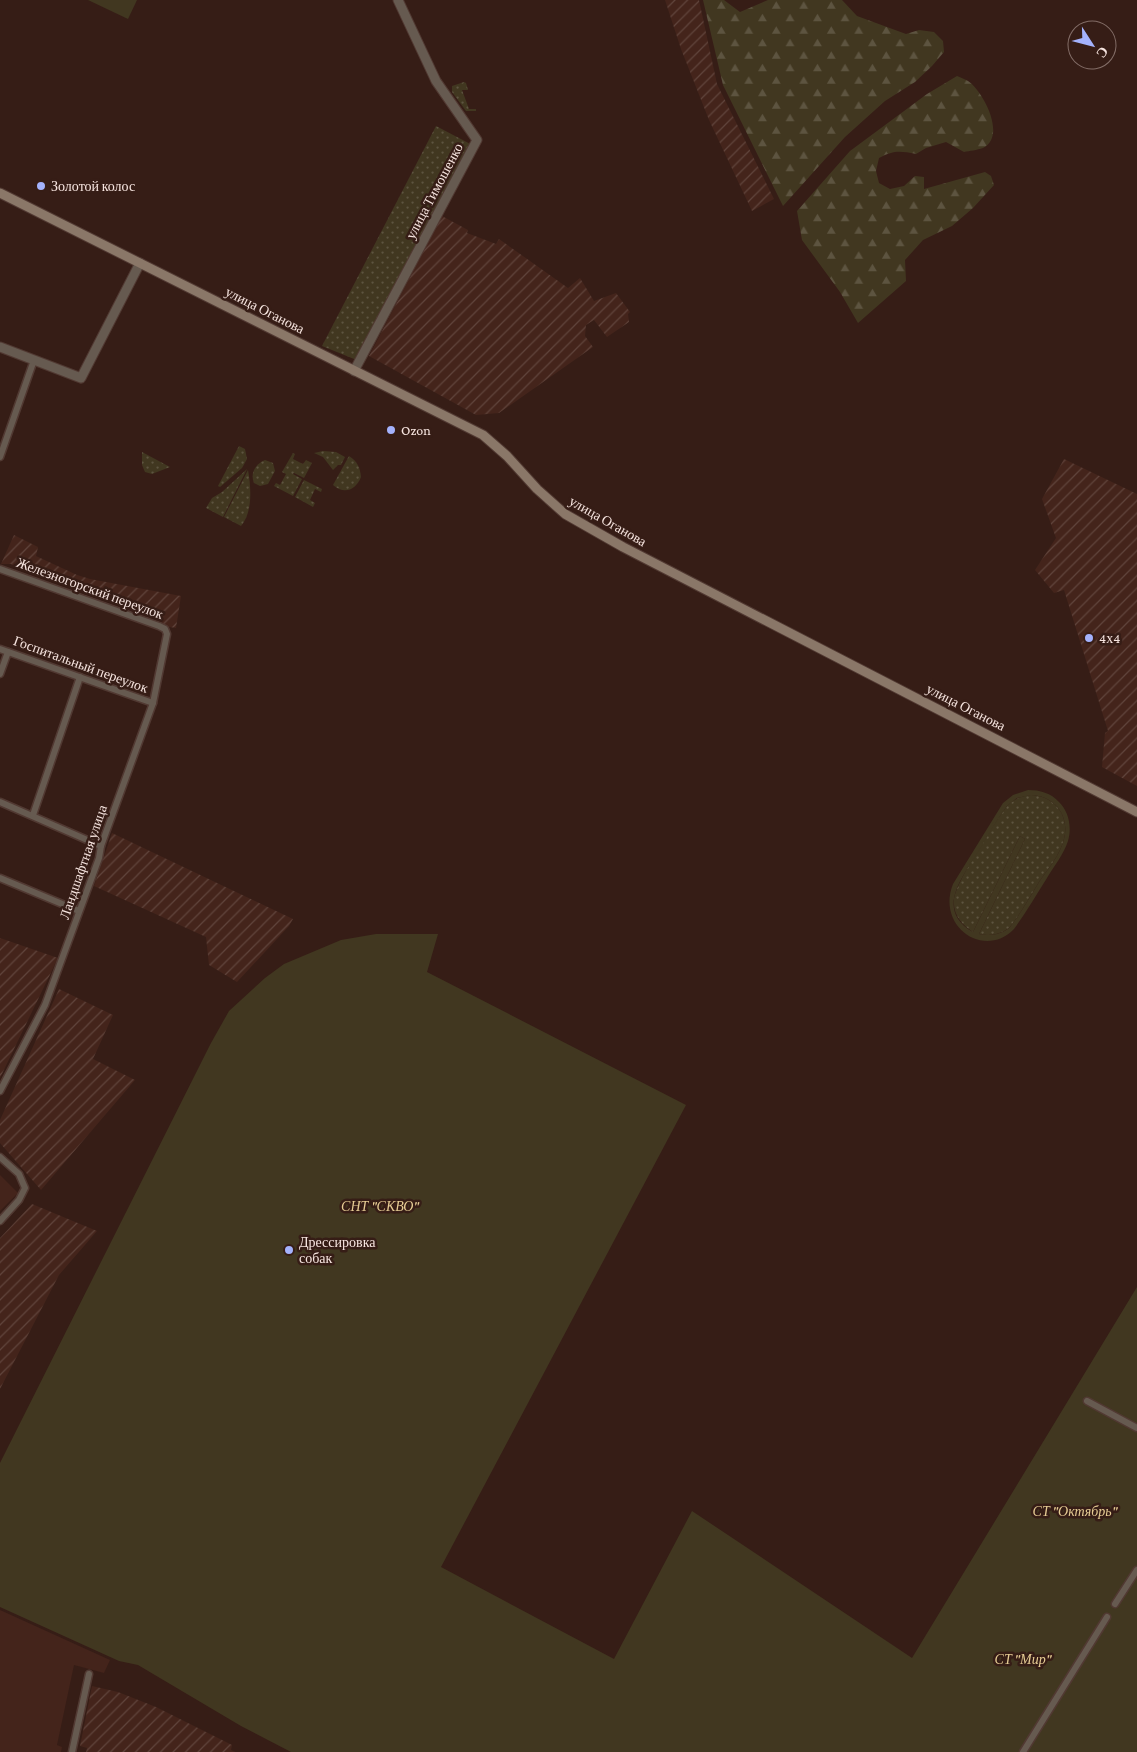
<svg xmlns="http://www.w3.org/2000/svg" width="1137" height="1752" font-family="'Crimson Pro',serif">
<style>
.built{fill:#44241b}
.industrial{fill:url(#industrial-furrows)}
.grass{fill:url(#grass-dots)}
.forest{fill:url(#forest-firs)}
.garden{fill:#413720;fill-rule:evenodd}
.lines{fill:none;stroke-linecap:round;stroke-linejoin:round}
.minor-casing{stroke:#513932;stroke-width:9}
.tertiary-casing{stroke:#513932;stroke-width:11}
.secondary-casing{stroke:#513932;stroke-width:11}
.minor{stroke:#665a50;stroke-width:6}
.tertiary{stroke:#665a50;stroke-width:9}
.secondary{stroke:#8a7768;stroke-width:9}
.poi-dot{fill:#a4b2fc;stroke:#361d16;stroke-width:2}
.labels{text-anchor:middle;stroke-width:5;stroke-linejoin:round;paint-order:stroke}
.poi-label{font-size:14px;fill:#f7e5e0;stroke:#361d16;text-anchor:start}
.street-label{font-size:14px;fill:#f7e5e0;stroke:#361d16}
.park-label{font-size:14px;font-style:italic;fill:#e6cc94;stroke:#361d16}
</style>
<defs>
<pattern id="industrial-furrows" width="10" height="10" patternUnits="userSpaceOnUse" patternTransform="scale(1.25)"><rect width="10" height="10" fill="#44241b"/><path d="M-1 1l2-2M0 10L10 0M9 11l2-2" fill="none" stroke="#60443c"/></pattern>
<pattern id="grass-dots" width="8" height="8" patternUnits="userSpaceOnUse" patternTransform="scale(1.25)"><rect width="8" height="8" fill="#413720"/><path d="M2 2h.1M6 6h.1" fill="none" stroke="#5d5440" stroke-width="1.8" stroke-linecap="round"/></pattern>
<pattern id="forest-firs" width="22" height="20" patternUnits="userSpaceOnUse" patternTransform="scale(1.25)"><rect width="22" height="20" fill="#413720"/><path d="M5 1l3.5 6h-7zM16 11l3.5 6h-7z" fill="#5d5440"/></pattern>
</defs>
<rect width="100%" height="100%" fill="#361d16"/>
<g class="built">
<polygon points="0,1175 18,1193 0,1211"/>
<polygon points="0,1610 110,1660 104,1673 74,1665 57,1745 62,1747 61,1752 0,1752"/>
</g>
<g class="industrial">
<polygon points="665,0 699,0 717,84 774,199 752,211 709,120 681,49"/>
<polygon points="442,216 468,230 467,233 496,244 499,239 568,288 580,278 594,301 616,293 630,312 628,314 629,322 607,337 594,320 586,325 585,336 593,347 499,413 476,415 369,356"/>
<polygon points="1064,459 1137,494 1137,786 1102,767 1105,733 1108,731 1064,590 1054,593 1035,570 1056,538 1042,499"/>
<polygon points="14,535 38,547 36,556 77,575 90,579 181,596 176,628 163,626 158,620 18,568 11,564 1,564"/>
<polygon points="112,833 293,919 289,926 237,982 209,965 206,937 94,886"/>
<polygon points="0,938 58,958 0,1078"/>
<polygon points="59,989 113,1015 93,1059 135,1080 41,1190 0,1143 0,1120"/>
<polygon points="32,1204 97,1231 59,1275 0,1389 0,1238"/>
<polygon points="92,1686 118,1692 156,1707 232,1745 231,1750 235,1752 86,1752 87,1748 80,1746"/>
</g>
<g class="grass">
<polygon points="464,82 466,83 468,90 462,90 469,109 476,109 476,111 466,111 452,92 452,86"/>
<polygon points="436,126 478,148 364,363 322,346"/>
<polygon points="239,446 245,449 247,459 242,468 220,487 218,486"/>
<polygon points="323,451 336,452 345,457 341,465 338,465 333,470 323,457 314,453"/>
<polygon points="142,452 170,467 152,474 145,472 142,465"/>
<polygon points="293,453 295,454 293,459 303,464 306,460 312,463 304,478 294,473 293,474 302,479 293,496 274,486 276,483 280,485 286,474 282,472"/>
<path d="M349 456C357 461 360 467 361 477 356 490 344 495 333 485Z"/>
<path d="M265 460 273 463 275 471 268 484 260 486 254 483C250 474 255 464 265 460Z"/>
<polygon points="247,469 223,517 206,508 212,498 222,492"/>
<path d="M248 470C251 487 253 512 241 526L224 517Z"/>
<polygon points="304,480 322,489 321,492 315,489 310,500 315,503 313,507 295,497"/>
<path d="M1031 795C1055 796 1070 816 1064 839 1060 855 1048 869 1039 882 1030 897 1021 913 1010 927 1000 935 990 936 979 934L1025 839 1020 836 973 932C962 925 953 915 954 901 954 884 995 822 1007 806 1014 799 1021 796 1031 795Z"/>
</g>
<g class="forest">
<polygon points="703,0 724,0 740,12 768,0 842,0 857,16 906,34 919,30 934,32 943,41 944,52 932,66 915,82 885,101 845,137 783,206 723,85"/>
<path d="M957 76C961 78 965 79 968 81 983 91 1007 136 983 148 977 150 969 151 964 152L946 142 926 148 916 154C900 151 894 150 879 158L876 171 879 183 890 189 904 186 915 176 924 177V189L985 172 991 176 994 185 973 208 952 226 923 240 905 260 906 281 858 323 840 292 802 240 797 211 850 151 927 94Z"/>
</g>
<g class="garden">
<polygon points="88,0 137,0 128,19"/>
<path d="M1028 790C1040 790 1051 793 1059 802 1069 812 1072 827 1068 841 1064 854 1054 866 1047 878 1036 895 1026 913 1014 929 984 960 936 926 953 884L1003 803 1013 795ZM1031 795C1055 796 1070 816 1064 839 1060 855 1048 869 1039 882 1030 897 1021 913 1010 927 1001 935 990 936 979 934L1025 839 1020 836 973 932C935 910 962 878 978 852 987 837 996 821 1007 806L1017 798Z"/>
<polygon points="376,934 438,934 427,972 686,1105 441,1567 614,1659 692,1511 912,1658 1137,1287 1137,1752 291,1752 241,1726 138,1665 119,1661 0,1607 0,1463 211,1043 229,1011 265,978 284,964 341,940"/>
</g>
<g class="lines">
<g class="minor-casing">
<g id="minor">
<polyline points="0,457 34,360"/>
<polyline points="0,569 159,626 165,629 167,634 153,703 101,846 99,858 45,1005 0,1091"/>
<polyline points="0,649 153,703"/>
<polyline points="0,674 8,652"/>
<polyline points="0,802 101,846"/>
<polyline points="33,815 80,677"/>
<polyline points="0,878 79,911"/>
<polyline points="0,1157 19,1174 25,1188 19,1200 0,1221"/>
<polyline points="1087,1401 1137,1428"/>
<polyline points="1115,1604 1137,1570"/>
<polyline points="72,1752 89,1674"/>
<polyline points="1023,1752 1107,1617"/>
</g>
</g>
<g class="tertiary-casing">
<g id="tertiary">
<polyline points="0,347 81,378 140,263"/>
<polyline points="354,371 477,140 436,81 398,0"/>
</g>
</g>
<g class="secondary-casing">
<polyline id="secondary" points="0,193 483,435 507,456 537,489 565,514 623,547 1137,812"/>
</g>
<use href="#minor" class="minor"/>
<use href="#tertiary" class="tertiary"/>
<use href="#secondary" class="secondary"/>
</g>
<g class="poi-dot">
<circle cx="41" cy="186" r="5"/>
<circle cx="391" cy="430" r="5"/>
<circle cx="1089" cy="638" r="5"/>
<circle cx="289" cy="1250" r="5"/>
</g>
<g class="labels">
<g class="poi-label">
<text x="51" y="191">Золотой колос</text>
<text x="401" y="435">Ozon</text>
<text x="1099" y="643">4х4</text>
<text x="299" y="1247">Дрессировка<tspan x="299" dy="16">собак</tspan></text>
</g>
<g class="street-label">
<text transform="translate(434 191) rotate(-62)" y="5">улица Тимошенко</text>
<text transform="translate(265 310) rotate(27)" y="5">улица Оганова</text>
<text transform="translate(608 521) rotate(30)" y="5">улица Оганова</text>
<text transform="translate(90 588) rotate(20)" y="5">Железногорский переулок</text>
<text transform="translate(81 664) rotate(20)" y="5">Госпитальный переулок</text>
<text transform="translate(966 707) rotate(27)" y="5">улица Оганова</text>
<text transform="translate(83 862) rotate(-71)" y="5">Ландшафтная улица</text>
</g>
<g class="park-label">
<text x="380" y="1211">СНТ "СКВО"</text>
<text x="1075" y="1516">СТ "Октябрь"</text>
<text x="1023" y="1664">СТ "Мир"</text>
</g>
</g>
<g transform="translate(1092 45) rotate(126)"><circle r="24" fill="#361d16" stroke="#836d67"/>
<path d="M0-4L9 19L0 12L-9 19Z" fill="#a4b2fc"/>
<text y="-8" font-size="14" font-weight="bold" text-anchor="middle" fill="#f7e5e0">С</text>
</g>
</svg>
